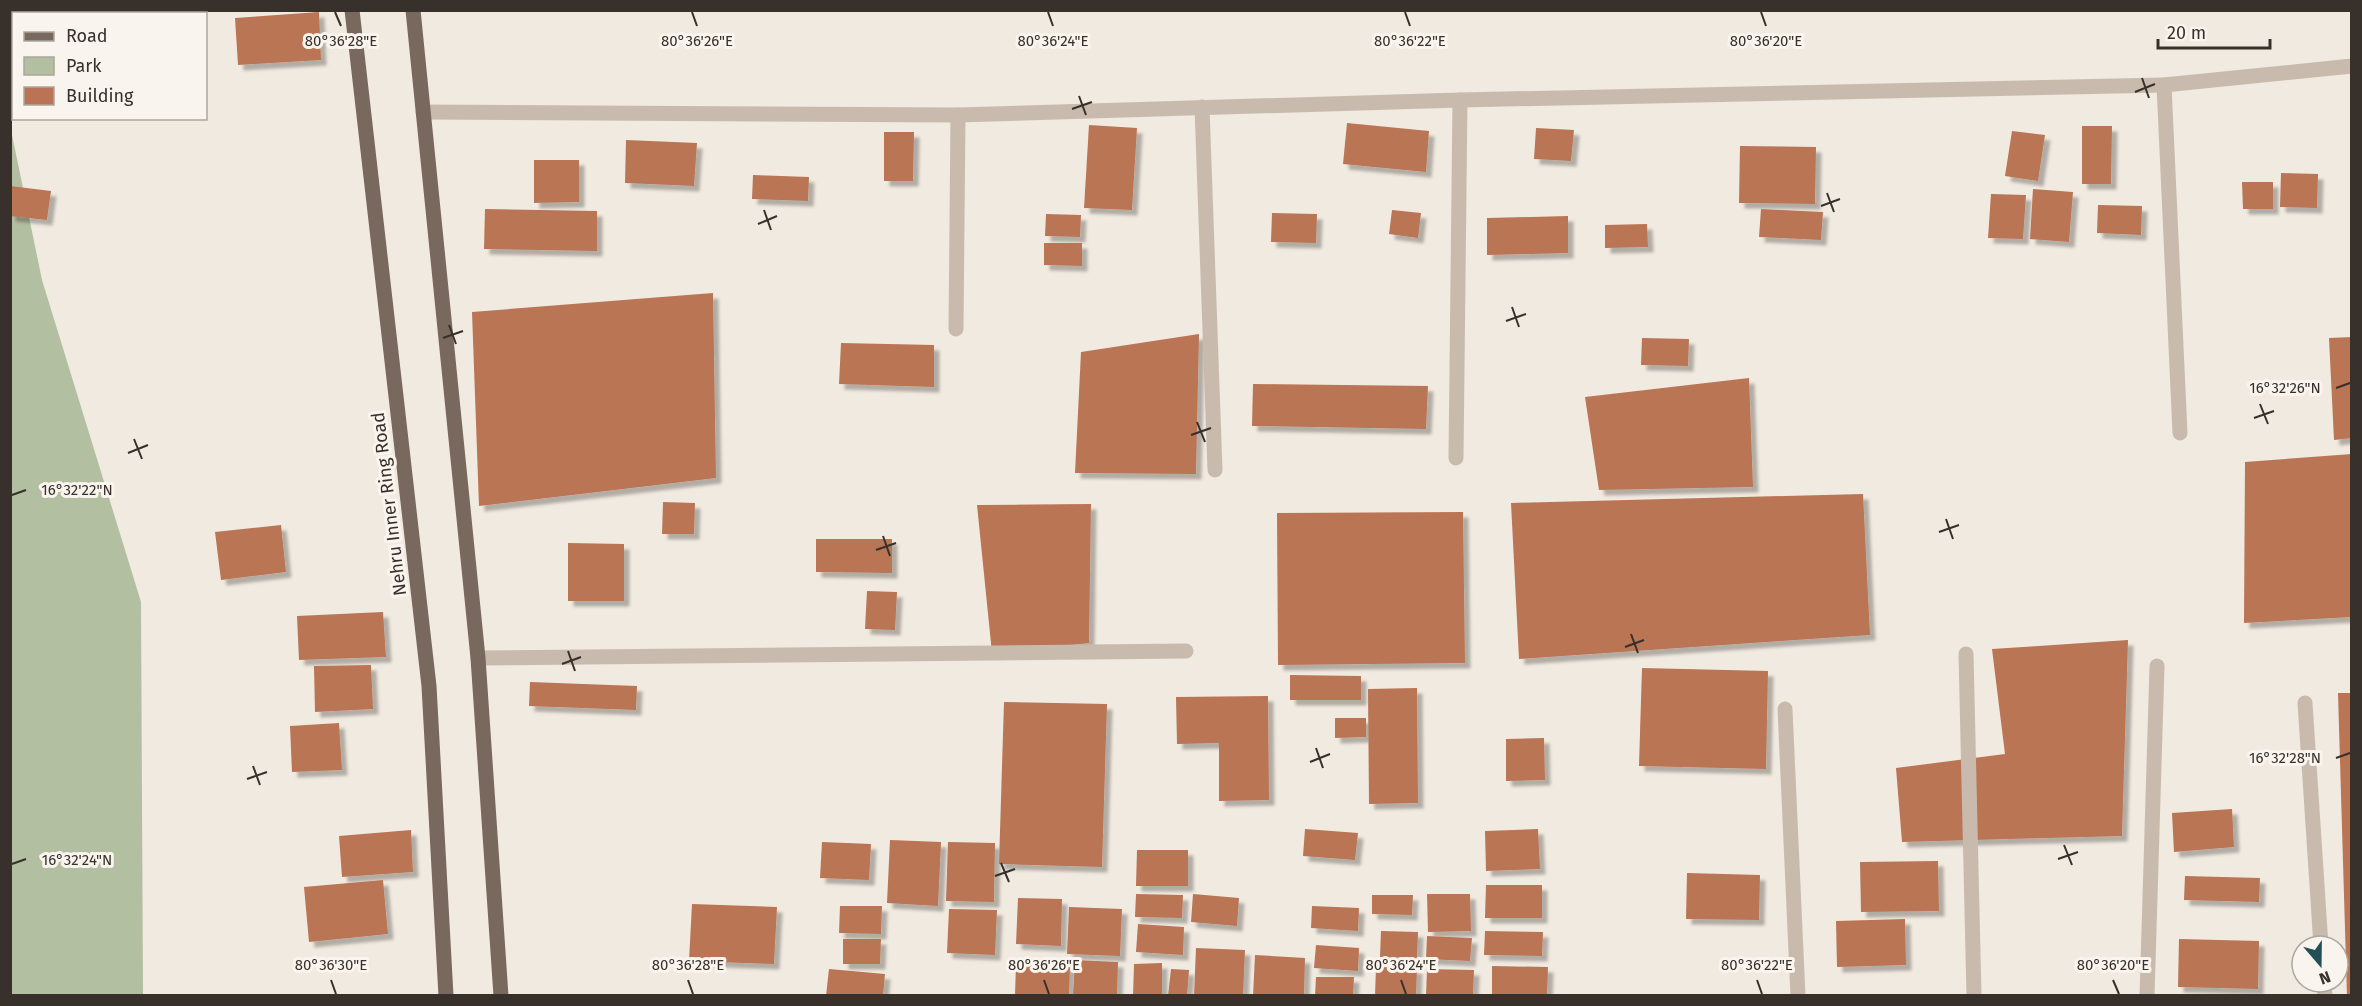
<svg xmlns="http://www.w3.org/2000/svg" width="2362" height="1006" font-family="'Fira Sans',sans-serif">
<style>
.green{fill:#b3bfa1}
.building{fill:#ba7455;filter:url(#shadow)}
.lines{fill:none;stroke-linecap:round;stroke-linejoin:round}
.minor{stroke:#c8bbad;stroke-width:15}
.primary{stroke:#78685e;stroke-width:15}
.ticks{fill:none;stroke:#37302b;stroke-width:2}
.labels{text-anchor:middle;stroke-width:6;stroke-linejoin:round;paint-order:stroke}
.street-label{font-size:18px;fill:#37302b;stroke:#f9f4ed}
.ticks-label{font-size:15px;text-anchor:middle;fill:#37302b;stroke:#f9f4ed;stroke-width:6;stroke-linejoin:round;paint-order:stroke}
</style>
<defs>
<filter id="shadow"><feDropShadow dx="5.5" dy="5.5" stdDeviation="1.5" flood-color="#0004"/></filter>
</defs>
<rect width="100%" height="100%" fill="#f1eae0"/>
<polygon class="green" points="10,125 42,280 141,602 143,995 11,995"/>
<g class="building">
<polygon points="319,12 321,60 238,65 235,18"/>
<polygon points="1347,123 1429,131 1426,172 1343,164"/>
<polygon points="1089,125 1137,128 1132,210 1084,208"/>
<polygon points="2082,126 2112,126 2111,184 2082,184"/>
<polygon points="1536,128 1574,130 1571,161 1534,159"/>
<polygon points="2012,131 2045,135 2038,181 2005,176"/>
<polygon points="884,132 914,132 913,181 884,181"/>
<polygon points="626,140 697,143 694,186 625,183"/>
<polygon points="1740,146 1816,147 1815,204 1739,203"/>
<polygon points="534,160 579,160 579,202 534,203"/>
<polygon points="2281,173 2318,174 2317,208 2280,207"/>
<polygon points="753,175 809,177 808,201 752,199"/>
<polygon points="2242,182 2273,182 2273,209 2243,209"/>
<polygon points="10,186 51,191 47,220 10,216"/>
<polygon points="2033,189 2073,192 2069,242 2030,239"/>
<polygon points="1991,194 2026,195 2023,239 1988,238"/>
<polygon points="2098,205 2142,206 2141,235 2097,233"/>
<polygon points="485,209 597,211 597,251 484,249"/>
<polygon points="1761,209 1823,212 1821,240 1759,237"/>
<polygon points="1392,210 1421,213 1418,238 1389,234"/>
<polygon points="1272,213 1317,214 1316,243 1271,242"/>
<polygon points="1046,214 1081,215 1080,237 1045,236"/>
<polygon points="1568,216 1568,253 1487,255 1487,218"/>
<polygon points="1647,224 1648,247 1605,248 1605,225"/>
<polygon points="1044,243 1082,243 1082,266 1044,265"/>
<polygon points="713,293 716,478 479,506 472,312"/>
<polygon points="1199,334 1196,474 1075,473 1081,352"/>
<polygon points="2352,337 2352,438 2334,440 2329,338"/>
<polygon points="1642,338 1689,339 1688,366 1641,365"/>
<polygon points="841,343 934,345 934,387 839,384"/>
<polygon points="1749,378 1753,487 1599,490 1585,397"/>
<polygon points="1253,384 1428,386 1426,429 1252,426"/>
<polygon points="2352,454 2352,617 2244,623 2245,462"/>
<polygon points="1863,494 1870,635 1519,659 1511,503"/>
<polygon points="663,502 695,503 694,534 662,534"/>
<polygon points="1091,504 1089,643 992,653 977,505"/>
<polygon points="1463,512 1465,663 1278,665 1277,513"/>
<polygon points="281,525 286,572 221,580 215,532"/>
<polygon points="816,539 892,539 892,573 816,572"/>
<polygon points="568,543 624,544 624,601 568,601"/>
<polygon points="867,591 897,592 895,630 865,629"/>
<polygon points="383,612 386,657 299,660 297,616"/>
<polygon points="2128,640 2122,836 1902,842 1896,768 2005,754 1992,649"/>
<polygon points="371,665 373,709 315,712 314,666"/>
<polygon points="1642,668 1768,671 1766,769 1639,766"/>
<polygon points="1290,675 1361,676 1361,700 1290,700"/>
<polygon points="530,682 637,686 636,710 529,706"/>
<polygon points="1417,688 1418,803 1369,804 1368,689"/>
<polygon points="2338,693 2352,693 2352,996 2347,996"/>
<polygon points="1268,696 1269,800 1219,801 1219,743 1177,744 1176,697"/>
<polygon points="1004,702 1107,704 1102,867 999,864"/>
<polygon points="1335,718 1366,718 1366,737 1335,738"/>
<polygon points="339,723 342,770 292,772 290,726"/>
<polygon points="1544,738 1545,780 1506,781 1506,739"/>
<polygon points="2232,809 2234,847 2174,852 2172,813"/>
<polygon points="1305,829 1358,833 1355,860 1303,856"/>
<polygon points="1538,829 1540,869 1486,871 1485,831"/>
<polygon points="411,830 413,872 342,877 339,836"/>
<polygon points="890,840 941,842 938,906 887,903"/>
<polygon points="822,842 871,844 869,880 820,878"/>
<polygon points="948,842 995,843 994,902 946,901"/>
<polygon points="1137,850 1188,850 1188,886 1136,886"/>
<polygon points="1938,861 1939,911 1861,912 1860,862"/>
<polygon points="1687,873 1760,875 1759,920 1686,919"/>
<polygon points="2185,876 2260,878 2259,902 2184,900"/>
<polygon points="383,880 388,934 309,942 304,887"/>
<polygon points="1486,885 1542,885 1542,918 1485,918"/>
<polygon points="1136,894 1183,895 1182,918 1135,917"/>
<polygon points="1193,894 1239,898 1237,926 1191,922"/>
<polygon points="1427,894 1470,894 1471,931 1428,932"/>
<polygon points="1372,895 1413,895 1412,915 1372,914"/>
<polygon points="1018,898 1062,899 1061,946 1016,944"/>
<polygon points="692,904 777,907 774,964 689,961"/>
<polygon points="840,906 882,906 881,934 839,933"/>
<polygon points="1312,906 1359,908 1358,931 1311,928"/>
<polygon points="1069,907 1122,909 1120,956 1067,954"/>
<polygon points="949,909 997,910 995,955 947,953"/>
<polygon points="1905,919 1906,965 1837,967 1836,921"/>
<polygon points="1138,924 1184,927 1183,955 1136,952"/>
<polygon points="1381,931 1418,932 1417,958 1380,957"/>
<polygon points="1485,931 1543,932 1542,956 1484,955"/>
<polygon points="1427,936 1472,938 1470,961 1426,959"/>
<polygon points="843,939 881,939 880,964 843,964"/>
<polygon points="2179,939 2259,941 2258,989 2178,987"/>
<polygon points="1316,945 1359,948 1358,971 1314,968"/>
<polygon points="1196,948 1245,950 1243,996 1194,996"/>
<polygon points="1255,955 1305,958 1304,996 1253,996"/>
<polygon points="1075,960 1118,962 1117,996 1073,996"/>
<polygon points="1016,963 1070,965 1069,996 1015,996"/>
<polygon points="1162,963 1162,996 1133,996 1134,964"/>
<polygon points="1492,966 1548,967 1547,996 1492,996"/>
<polygon points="1376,967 1417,968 1416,996 1375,996"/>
<polygon points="829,969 885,974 883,996 826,996"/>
<polygon points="1171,969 1189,970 1187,996 1168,996"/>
<polygon points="1427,969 1474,970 1473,996 1426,996"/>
<polygon points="1316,977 1354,977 1353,996 1315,996"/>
</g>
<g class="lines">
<g class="minor">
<polyline points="1202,107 1215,470"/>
<polyline points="423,112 958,115 1460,100 2164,85"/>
<polyline points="956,329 958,115"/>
<polyline points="2180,433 2164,85 2352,66"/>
<polyline points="1456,458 1460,100"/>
<polyline points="1966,654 1974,996"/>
<polyline points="478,658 1186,651"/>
<polyline points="2305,703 2321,946"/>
<polyline points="1785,709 1798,996"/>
<polyline points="2324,982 2325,996"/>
<polyline points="2147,996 2157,666"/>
</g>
<g class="primary">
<polyline points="352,10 429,686 446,996"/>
<polyline points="413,10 478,658 501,996"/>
</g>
</g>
<path class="ticks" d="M335 12 341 26M692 12 697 26M1048 12 1053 26M1405 12 1410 26M1761 12 1766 26M2142 78 2149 98M2135 92 2155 84M1079 96 1086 115M1072 109 1092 102M1827 193 1834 212M1821 206 1840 199M764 210 771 230M758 224 777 216M1512 307 1519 327M1506 321 1526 314M449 325 456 344M443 338 463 331M2336 388 2350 383M2260 404 2268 424M2254 418 2274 411M1197 422 1205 442M1191 435 1211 428M134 439 142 459M128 453 148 445M12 495 26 490M1946 519 1953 539M1939 532 1959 525M883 536 890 556M876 550 896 543M1631 634 1638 653M1625 647 1644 640M568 651 575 671M562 664 581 657M1316 748 1323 768M2336 758 2350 753M1310 762 1330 754M253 766 260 785M247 779 267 772M2064 845 2072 865M2058 859 2078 852M1001 863 1009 882M12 864 26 859M995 876 1015 869M331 980 336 994M688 980 693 994M1044 980 1049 994M1401 980 1406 994M1757 980 1762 994M2113 980 2119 994"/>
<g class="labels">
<g class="street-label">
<text transform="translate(389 504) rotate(-97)" y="6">Nehru Inner Ring Road</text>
</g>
</g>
<g class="ticks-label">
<text x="341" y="46">80°36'28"E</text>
<text x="697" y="46">80°36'26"E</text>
<text x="1053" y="46">80°36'24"E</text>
<text x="1410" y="46">80°36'22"E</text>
<text x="1766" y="46">80°36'20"E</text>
<text x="2285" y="393">16°32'26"N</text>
<text x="77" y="495">16°32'22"N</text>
<text x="2285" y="763">16°32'28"N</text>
<text x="77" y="865">16°32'24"N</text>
<text x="331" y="970">80°36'30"E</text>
<text x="688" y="970">80°36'28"E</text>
<text x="1044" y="970">80°36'26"E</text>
<text x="1401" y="970">80°36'24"E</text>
<text x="1757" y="970">80°36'22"E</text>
<text x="2113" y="970">80°36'20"E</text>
</g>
<rect width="2362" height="1006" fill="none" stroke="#37302b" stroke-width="24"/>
<rect x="12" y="12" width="195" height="108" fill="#f9f4ed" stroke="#aba69f" stroke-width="1.5"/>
<rect x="24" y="32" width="30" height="9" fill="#78685e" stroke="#aba69f" stroke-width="1.5"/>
<text x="66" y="42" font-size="18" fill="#37302b">Road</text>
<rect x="24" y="57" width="30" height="18" fill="#b3bfa1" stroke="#aba69f" stroke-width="1.5"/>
<text x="66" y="72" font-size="18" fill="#37302b">Park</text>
<rect x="24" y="87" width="30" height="18" fill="#ba7455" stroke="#aba69f" stroke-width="1.5"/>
<text x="66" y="102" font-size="18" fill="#37302b">Building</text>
<g transform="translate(2320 964) rotate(160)"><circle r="28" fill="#f9f4ed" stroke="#aba69f" stroke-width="1.5"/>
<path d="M0-4.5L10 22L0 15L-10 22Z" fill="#244f55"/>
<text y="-9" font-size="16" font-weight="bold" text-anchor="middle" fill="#37302b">N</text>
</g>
<path d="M2158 39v9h112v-9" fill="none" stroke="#37302b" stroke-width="3"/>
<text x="2167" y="39" font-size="18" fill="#37302b" stroke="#f9f4ed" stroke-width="4.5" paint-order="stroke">20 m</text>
</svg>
